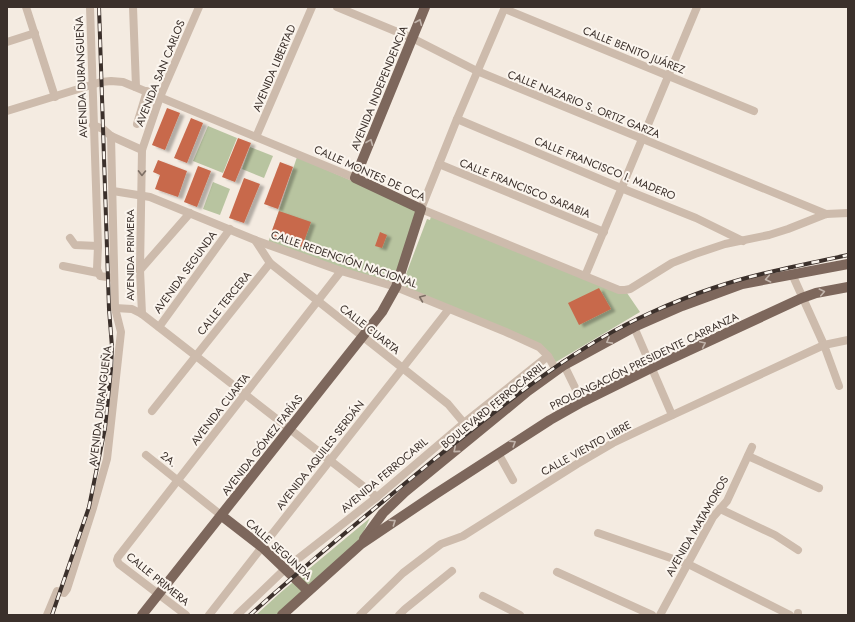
<svg xmlns="http://www.w3.org/2000/svg" width="855" height="622" font-family="Jost,sans-serif">
<style>
.green{fill:#b8c4a0}
.building{fill:#c8694b;filter:url(#shadow)}
.lines{fill:none;stroke-linecap:round;stroke-linejoin:round}
.minor{stroke:#cdbbac;stroke-width:8}
.major{stroke:#7d675c;stroke-width:10}
.rail-casing{stroke:#3b302b;stroke-width:4}
.rail{stroke:#fbf5ee;stroke-width:2.5;stroke-dasharray:8;stroke-linecap:butt}
.oneway{stroke:#c2b5ac}
.oneway2{stroke:#7d6f65}
.labels{text-anchor:middle;stroke-width:4;stroke-linejoin:round;paint-order:stroke}
.street-label{font-size:11px;fill:#3b302b;stroke:#fbf5ee}
</style>
<defs>
<filter id="shadow"><feDropShadow dx="4.5" dy="2.5" stdDeviation="1" flood-color="#0004"/></filter>
</defs>
<rect width="100%" height="100%" fill="#f4ebe1"/>
<g class="green">
<polygon points="208,126 237,138 223,173 193,161"/>
<polygon points="250,147 273,156 264,178 242,169"/>
<polygon points="297,157 419,210 395,286 268,243"/>
<polygon points="213,182 230,189 220,215 203,209"/>
<polygon points="431,216 627,293 640,312 556,362 544,348 400,290 427,219 430,220"/>
<polygon points="370,518 359,541 278,615 256,615 280,593"/>
</g>
<g class="building">
<polygon points="167,108 180,113 165,150 152,145"/>
<polygon points="191,118 203,123 187,163 174,158"/>
<polygon points="238,138 251,143 235,182 222,177"/>
<polygon points="158,160 187,171 178,197 155,189 160,175 153,172"/>
<polygon points="280,162 293,167 278,209 264,204"/>
<polygon points="198,166 211,171 197,207 184,202"/>
<polygon points="244,178 260,184 244,223 229,218"/>
<polygon points="279,211 311,222 302,247 270,236"/>
<polygon points="380,232 387,235 382,248 375,246"/>
<polygon points="599,288 611,309 579,325 568,303"/>
</g>
<g class="lines">
<g class="minor">
<polyline points="26,7 55,97"/>
<polyline points="90,7 98,246 97,269 100,276 114,278"/>
<polyline points="133,7 136,87"/>
<polyline points="337,7 412,38 477,71 826,214"/>
<polyline points="505,7 457,119 421,209 619,290 625,290 630,289 672,263 695,254 725,244 769,235 788,229 826,214 848,213"/>
<polyline points="505,9 754,111"/>
<polyline points="7,42 35,33"/>
<polyline points="7,111 101,82 111,81 123,82 355,178"/>
<polyline points="457,119 621,188 696,218 743,241"/>
<polyline points="137,124 147,91"/>
<polyline points="93,125 103,129 111,136 142,150"/>
<polyline points="256,137 312,7"/>
<polyline points="439,164 604,232"/>
<polyline points="113,191 150,197 255,240 341,271 396,287 506,332 539,347 548,356 556,370"/>
<polyline points="70,238 75,245 98,246"/>
<polyline points="255,240 270,263 448,404 474,435"/>
<polyline points="63,266 98,273"/>
<polyline points="140,270 190,213"/>
<polyline points="792,274 824,345 839,386"/>
<polyline points="585,276 697,7"/>
<polyline points="115,308 132,309 142,314 377,497"/>
<polyline points="142,314 140,270 142,150 160,97 199,7"/>
<polyline points="159,327 230,229"/>
<polyline points="634,327 672,415"/>
<polyline points="564,365 582,402"/>
<polyline points="152,411 270,263"/>
<polyline points="498,453 513,480"/>
<polyline points="146,455 222,516"/>
<polyline points="748,456 819,488"/>
<polyline points="720,509 775,535 798,550"/>
<polyline points="598,533 688,564 790,615"/>
<polyline points="557,572 652,615"/>
<polyline points="483,596 520,615"/>
<polyline points="798,613 798,615"/>
<polyline points="47,615 57,591 64,593 67,589 93,508 107,459 121,332 115,308 111,136"/>
<polyline points="186,615 119,564 117,560 118,557 341,271"/>
<polyline points="209,615 262,547 449,309"/>
<polyline points="237,615 285,569 377,497 464,423 548,356"/>
<polyline points="360,615 403,573 441,544 463,536 577,464 613,443 651,425 824,345 848,340"/>
<polyline points="399,615 405,609 452,571"/>
<polyline points="660,615 713,517 727,501 752,447"/>
</g>
<g class="major">
<polyline points="222,516 262,547 308,591"/>
<polyline points="364,539 383,513 405,492 528,391 564,365 634,327 682,306 742,284 848,264"/>
<polyline points="142,615 382,312 396,287 421,209 355,178 425,7"/>
<polyline points="282,615 361,544 434,495 550,420 582,402 651,368 802,298 816,293 848,287"/>
</g>
<g class="rail-casing">
<g id="rail">
<polyline points="52,615 89,507 105,428 111,369 112,347 109,309 99,7"/>
<path d="M250 615C312 559 376 507 441 454 507 402 572 348 650 313 670 304 692 295 713 288 757 273 803 265 848 255"/>
</g>
</g>
<use href="#rail" class="rail"/>
</g>
<defs><path id="oneway-chevron" d="M-2-3.5L2.5 0L-2 3.5" fill="none" stroke-width="1.6" stroke-linecap="round" stroke-linejoin="round"/></defs>
<g class="oneway">
<use href="#oneway-chevron" transform="translate(419 22) rotate(-67)"/>
<use href="#oneway-chevron" transform="translate(370 142) rotate(-68)"/>
<use href="#oneway-chevron" transform="translate(768 279) rotate(168)"/>
<use href="#oneway-chevron" transform="translate(822 292) rotate(-13)"/>
<use href="#oneway-chevron" transform="translate(609 341) rotate(151)"/>
<use href="#oneway-chevron" transform="translate(703 344) rotate(-25)"/>
<use href="#oneway-chevron" transform="translate(513 443) rotate(-32)"/>
<use href="#oneway-chevron" transform="translate(456 450) rotate(140)"/>
<use href="#oneway-chevron" transform="translate(393 522) rotate(-34)"/>
</g>
<g class="oneway2">
<use href="#oneway-chevron" transform="translate(142 173) rotate(91)"/>
<use href="#oneway-chevron" transform="translate(422 298) rotate(-158)"/>
</g>
<g class="labels">
<g class="street-label">
<text transform="translate(634 50) rotate(22)" y="4">CALLE BENITO JUÁREZ</text>
<text transform="translate(274 68) rotate(-67)" y="4">AVENIDA LIBERTAD</text>
<text transform="translate(160 73) rotate(-68)" y="4">AVENIDA SAN CARLOS</text>
<text transform="translate(81 77) rotate(-92)" y="4">AVENIDA DURANGUEÑA</text>
<text transform="translate(379 88) rotate(-68)" y="4">AVENIDA INDEPENDENCIA</text>
<text transform="translate(584 104) rotate(22)" y="4">CALLE NAZARIO S. ORTIZ GARZA</text>
<text transform="translate(605 168) rotate(22)" y="4">CALLE FRANCISCO I. MADERO</text>
<text transform="translate(370 173) rotate(24)" y="4">CALLE MONTES DE OCA</text>
<text transform="translate(525 188) rotate(22)" y="4">CALLE FRANCISCO SARABIA</text>
<text transform="translate(130 255) rotate(-90)" y="4">AVENIDA PRIMERA</text>
<text transform="translate(344 259) rotate(19)" y="4">CALLE REDENCIÓN NACIONAL</text>
<text transform="translate(185 272) rotate(-54)" y="4">AVENIDA SEGUNDA</text>
<text transform="translate(224 303) rotate(-51)" y="4">CALLE TERCERA</text>
<text transform="translate(370 329) rotate(38)" y="4">CALLE CUARTA</text>
<text transform="translate(644 361) rotate(-26)" y="4">PROLONGACIÓN PRESIDENTE CARRANZA</text>
<text transform="translate(493 405) rotate(-39)" y="4">BOULEVARD FERROCARRIL</text>
<text transform="translate(100 406) rotate(-83)" y="4">AVENIDA DURANGUEÑA</text>
<text transform="translate(220 409) rotate(-52)" y="4">AVENIDA CUARTA</text>
<text transform="translate(262 445) rotate(-52)" y="4">AVENIDA GÓMEZ FARÍAS</text>
<text transform="translate(586 448) rotate(-29)" y="4">CALLE VIENTO LIBRE</text>
<text transform="translate(320 455) rotate(-52)" y="4">AVENIDA AQUILES SERDÁN</text>
<text transform="translate(169 459) rotate(39)" y="4">2A.</text>
<text transform="translate(384 475) rotate(-40)" y="4">AVENIDA FERROCARIL</text>
<text transform="translate(697 526) rotate(-60)" y="4">AVENIDA MATAMOROS</text>
<text transform="translate(279 549) rotate(42)" y="4">CALLE SEGUNDA</text>
<text transform="translate(158 579) rotate(39)" y="4">CALLE PRIMERA</text>
</g>
</g>
<rect width="855" height="622" fill="none" stroke="#3b302b" stroke-width="16"/>
</svg>
